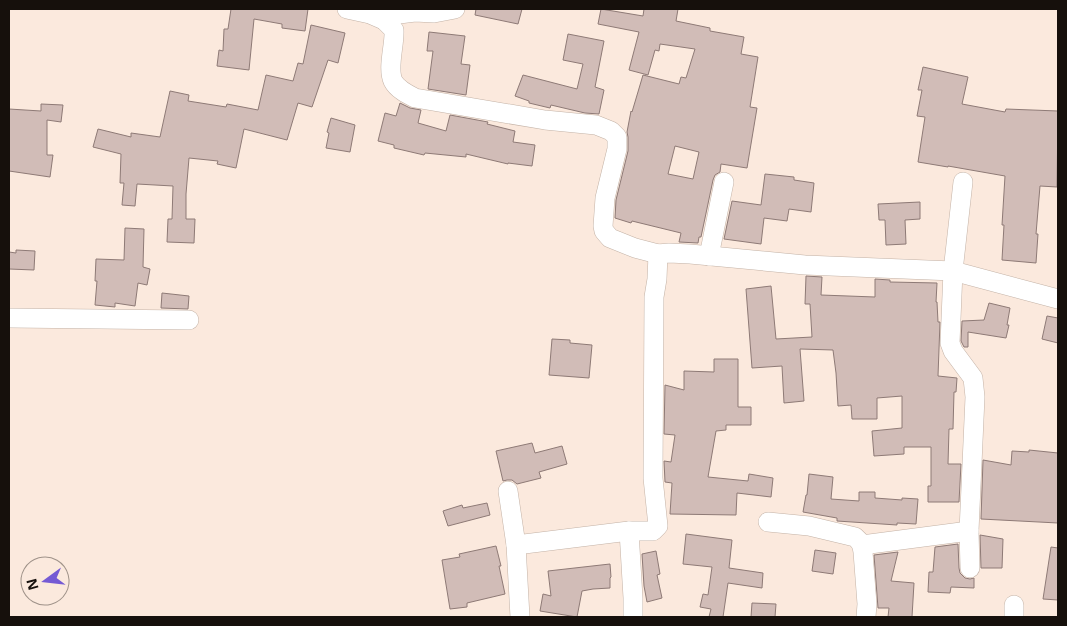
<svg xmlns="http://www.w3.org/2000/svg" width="1067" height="626" font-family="'Open Sans',sans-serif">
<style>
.building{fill:#d1bcb7;stroke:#8e7a76;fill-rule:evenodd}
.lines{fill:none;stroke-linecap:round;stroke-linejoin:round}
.street-casing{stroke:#c3b2a6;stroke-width:20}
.street{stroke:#fff;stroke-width:19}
</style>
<rect width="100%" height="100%" fill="#fbe9dd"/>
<g class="building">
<polygon points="231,9 308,9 305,31 282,28 282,24 254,19 249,70 217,66 219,50 223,51 224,29 228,29"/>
<polygon points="476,9 522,9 518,24 475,15"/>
<path d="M601 9 643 16 644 9H678L676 21 710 28V31L744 37 741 54 758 57 750 107 757 108 747 168 721 164 720 172 715 175 713 180 701 237H699L698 243 679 242 681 233 632 221 631 223 615 218 616 200 628 151V137L627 132 631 111 632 112 643 75 679 84 681 77 686 78 695 49 660 44 659 51 655 50 648 75 629 70 639 32 598 24ZM675 146 699 152 693 179 668 174Z"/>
<polygon points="311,25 345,33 338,63 328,60 312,107 298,103 287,140 244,129 236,168 217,164 218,161 189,158 186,194 186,219 195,219 194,243 167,242 168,219 172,219 173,186 137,184 135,206 122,205 124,183 120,183 121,154 93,147 98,129 131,137 131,133 160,137 170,91 189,95 188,101 226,107 227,104 258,110 266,75 293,81 298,63 303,64"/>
<polygon points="429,32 465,36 461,64 470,65 466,95 428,89 433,51 427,51"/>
<polygon points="568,34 604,41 595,87 604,90 599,114 585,113 551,105 550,108 529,103 529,101 515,96 523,75 577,89 583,64 563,60"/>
<polygon points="923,67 968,77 962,104 1005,112 1006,109 1058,111 1057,187 1040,186 1036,234 1038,234 1036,263 1002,260 1004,225 1002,225 1005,176 948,166 948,167 918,162 925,117 917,116 922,90 918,90"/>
<polygon points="400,103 410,108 421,110 418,123 446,131 450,115 488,122 487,124 515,131 513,142 535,145 532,166 508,163 508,164 466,154 466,157 425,153 424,155 394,148 394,145 378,141 385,113 396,116"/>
<polygon points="41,104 63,105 61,122 47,120 47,155 53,155 50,177 9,171 9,109 41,111"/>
<polygon points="331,118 355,125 350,152 326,148 329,133 327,132"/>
<polygon points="765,174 794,177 794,180 814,183 811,212 789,209 787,221 764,218 761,244 724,239 732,201 761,205"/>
<polygon points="920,202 920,219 905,220 906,244 886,245 885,220 879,220 878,204"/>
<polygon points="125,228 144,229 143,267 150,269 147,285 138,283 135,306 115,303 115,307 95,305 97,281 95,281 96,259 124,260"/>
<polygon points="16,250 35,251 34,270 9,269 9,252 16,253"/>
<polygon points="806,276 822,277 821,295 875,297 875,279 890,280 890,282 937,283 936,302 937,302 938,322 940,322 938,376 957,378 956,392 954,392 953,429 949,429 948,464 961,464 959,502 928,502 928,486 931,486 931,447 904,447 904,454 874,456 872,431 902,428 902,396 877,398 877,419 852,419 851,405 838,406 836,373 833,350 800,349 804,401 784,403 782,366 752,368 746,289 771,286 776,339 812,337 810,304 805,304"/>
<polygon points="162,293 189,296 188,309 161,308"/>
<polygon points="989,303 1010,308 1007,325 1009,325 1006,338 968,332 968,347 964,347 961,341 962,321 984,320"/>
<polygon points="1047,316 1058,318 1058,343 1042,339"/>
<polygon points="552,339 570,340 570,343 592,345 589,378 549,375"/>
<polygon points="714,359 738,359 738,407 751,407 751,425 726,425 726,430 716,431 708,477 748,481 749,474 773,478 771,497 737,493 736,515 670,514 672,483 665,482 664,461 671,462 675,435 664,434 665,385 684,390 684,371 714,372"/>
<polygon points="532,443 535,453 562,446 567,464 539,472 541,478 517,484 512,480 507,480 503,481 496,451"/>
<polygon points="1029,450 1058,453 1058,523 981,519 983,460 1011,465 1012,451 1029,452"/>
<polygon points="809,474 833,477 831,499 859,501 859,492 875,492 875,498 902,500 902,498 918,499 916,524 897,523 897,525 837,521 837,518 803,512 806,495 807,495"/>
<polygon points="487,503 490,515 448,526 443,511 462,505 463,508"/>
<polygon points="686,534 732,540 729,568 763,573 762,588 728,583 723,617 709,617 711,609 700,607 703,594 708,595 712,567 683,564"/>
<polygon points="980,535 1003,539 1002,568 981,568"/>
<polygon points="958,544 959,568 960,573 965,578 970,579 974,578 974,588 951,587 950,593 928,592 929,572 933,572 935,547"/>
<polygon points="496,546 501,566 499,566 505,594 467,603 467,607 450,609 442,560 460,557 459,554"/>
<polygon points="1051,547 1058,548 1058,600 1043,599"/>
<polygon points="815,550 836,553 833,574 812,571"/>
<polygon points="656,551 660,574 657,575 662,598 647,602 644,586 642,554"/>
<polygon points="898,552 891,581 914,583 912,617 888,617 889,608 878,608 874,555"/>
<polygon points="610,564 611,577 610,578 610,588 593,589 582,591 577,617 540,611 543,594 551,596 548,571"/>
<polygon points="752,603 776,604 775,617 751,617"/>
</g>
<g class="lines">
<g class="street-casing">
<g id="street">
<path d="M347 9 370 14 384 20 394 30C395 44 387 68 393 81 397 89 407 94 415 98L545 120 596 125 611 131 617 137V149L605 198 603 226 604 231 610 238 635 248 658 254"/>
<polyline points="384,20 399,14 415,12 434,13 455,9"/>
<polyline points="963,182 953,271 950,343 953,351 973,378 975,397 969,531 970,568"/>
<polyline points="709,256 724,182"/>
<polyline points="9,318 189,320"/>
<polyline points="508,491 516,545 520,617"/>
<path d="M768 522 809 526 855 537C861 542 862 545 863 552L867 604 866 617"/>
<polyline points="516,545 629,531"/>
<polyline points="862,545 969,531"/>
<polyline points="1014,605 1014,617"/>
<polyline points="633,617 633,598 629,531 653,531 658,526 653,478 654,297 657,279 658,254 669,253 690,254 805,265 953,271 1058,299"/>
</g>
</g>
<use href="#street" class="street"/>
</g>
<rect width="1067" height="626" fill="none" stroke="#16100c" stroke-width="20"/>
<g transform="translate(45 581) rotate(255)"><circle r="24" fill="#fbe9dd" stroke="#9f9289"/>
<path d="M0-4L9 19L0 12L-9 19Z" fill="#755ad4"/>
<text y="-8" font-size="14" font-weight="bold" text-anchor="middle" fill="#16100c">N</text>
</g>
</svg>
